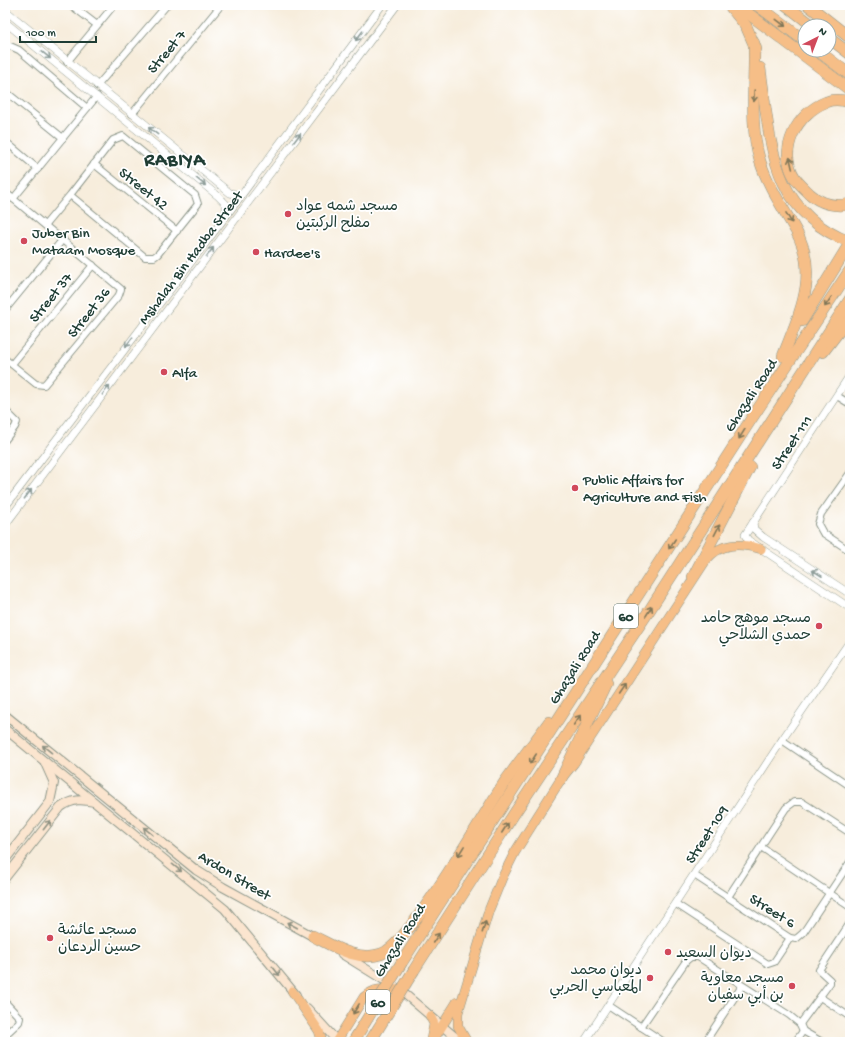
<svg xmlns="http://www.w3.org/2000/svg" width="855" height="1047" font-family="'Gochi Hand','Playpen Sans Arabic',sans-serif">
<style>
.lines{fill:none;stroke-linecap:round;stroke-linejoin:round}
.minor-casing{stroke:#8b9588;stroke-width:8}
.tertiary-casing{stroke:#8b9588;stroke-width:8}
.secondary-casing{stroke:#8b9588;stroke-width:10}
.primary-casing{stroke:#8b9588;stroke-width:10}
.motorway-casing{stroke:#8b9588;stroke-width:12}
.minor{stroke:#fff;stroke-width:6}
.tertiary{stroke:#fff;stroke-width:7}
.secondary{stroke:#fbe5cf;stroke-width:8}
.primary{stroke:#f6be87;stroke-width:9}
.motorway{stroke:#f6be87;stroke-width:11}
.motorway-bridge-casing{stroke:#8b9588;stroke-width:12;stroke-linecap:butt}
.motorway-bridge{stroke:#f6be87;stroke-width:11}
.oneway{stroke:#807759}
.oneway2{stroke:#8f9e9a}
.oneway3{stroke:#8d9182}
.poi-dot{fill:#d1495b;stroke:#fff;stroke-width:1.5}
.labels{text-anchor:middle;stroke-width:3.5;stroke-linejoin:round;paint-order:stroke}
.shield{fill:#fff;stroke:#627771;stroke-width:1}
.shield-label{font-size:14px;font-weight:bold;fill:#1f3d34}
.street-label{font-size:15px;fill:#1f3d34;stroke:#fff}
.poi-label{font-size:15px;fill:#1f3d34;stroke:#fff;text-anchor:start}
.district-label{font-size:19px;font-weight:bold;letter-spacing:1px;fill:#1f3d34;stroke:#fff}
</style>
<rect width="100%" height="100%" fill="#fff"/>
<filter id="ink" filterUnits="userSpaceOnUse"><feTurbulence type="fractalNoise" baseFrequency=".025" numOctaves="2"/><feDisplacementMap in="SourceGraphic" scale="8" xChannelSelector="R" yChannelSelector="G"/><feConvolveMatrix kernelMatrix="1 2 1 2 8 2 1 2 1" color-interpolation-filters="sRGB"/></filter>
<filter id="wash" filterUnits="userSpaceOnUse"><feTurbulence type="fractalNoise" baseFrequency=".012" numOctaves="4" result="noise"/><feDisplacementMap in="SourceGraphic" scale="16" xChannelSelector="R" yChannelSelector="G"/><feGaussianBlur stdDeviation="0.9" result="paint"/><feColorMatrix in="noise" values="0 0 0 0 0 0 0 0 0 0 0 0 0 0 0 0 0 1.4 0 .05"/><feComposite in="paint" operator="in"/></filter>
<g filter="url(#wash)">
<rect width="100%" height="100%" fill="#f7eddc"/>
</g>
<g filter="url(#ink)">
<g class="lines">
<g class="minor-casing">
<g id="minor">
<polyline points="71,5 97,25"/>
<polyline points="5,48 10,46 19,50 87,108"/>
<polyline points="67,62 114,5"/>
<polyline points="97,86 167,5"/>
<polyline points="5,91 63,138"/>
<polyline points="132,114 221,5"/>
<polyline points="5,141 38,169"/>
<polyline points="94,164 177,231"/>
<polyline points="5,192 121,289 119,295 44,385 36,384 5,359"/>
<polyline points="13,199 97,96"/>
<polyline points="45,225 70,195 113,140 123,136 195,195 198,204 158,254 154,257 145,257 70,195"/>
<polyline points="5,310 63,239"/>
<polyline points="12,364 93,265"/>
<polyline points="837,396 850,404"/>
<polyline points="5,410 17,422 15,427 5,440"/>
<polyline points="850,473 821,514 818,524 823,533 850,551"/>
<polyline points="782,740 850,786"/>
<polyline points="761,847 850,907"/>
<polyline points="694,875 790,938 796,939 803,933 850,862"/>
<polyline points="728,897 786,808 794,802 802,802 850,833"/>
<polyline points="676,904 768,964 774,962 790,938"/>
<polyline points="820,997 850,1017"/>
<polyline points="5,1002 20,1018 19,1022 5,1035"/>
<polyline points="608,1005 664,1042"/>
<polyline points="800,1024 830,983 830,980 819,970 850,923"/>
<polyline points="641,1027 686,961 691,957 698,957 789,1015 800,1024 803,1031 822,1042"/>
<polyline points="705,1042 742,986"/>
<polyline points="795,1042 803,1031"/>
</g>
</g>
<g class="tertiary-casing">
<g id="tertiary">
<polyline points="5,10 230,193 240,195"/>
<polyline points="5,22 218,196 226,204 226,215"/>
<polyline points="850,375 745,535 748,540 850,608"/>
<polyline points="5,507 226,216 382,5"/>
<polyline points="753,523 754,529 763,537 850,594"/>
<polyline points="5,525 397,5"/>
<polyline points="584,1042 782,740 850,641"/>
</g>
</g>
<g class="secondary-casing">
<g id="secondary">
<polyline points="5,715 196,870 223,887 316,938"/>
<polyline points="5,729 225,909 296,995"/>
<polyline points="5,860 50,802 54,783 45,763"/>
<path d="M5 878 61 807C73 799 81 799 94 802"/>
<polyline points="342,954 400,990 461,1042"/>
<polyline points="307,1008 338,1042"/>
</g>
</g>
<g class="primary-casing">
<g id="primary">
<polyline points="292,991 319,1031 322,1042"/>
<polyline points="430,1016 434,1024 431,1039"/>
<path d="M336 1042 364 997C375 987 385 989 400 990"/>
<polyline points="432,1042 457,1002"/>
<path d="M467 1042 458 1026V1013L489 910 502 878 515 852 561 779 574 763 706 560C721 542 740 543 761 549"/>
</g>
</g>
<g class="motorway-casing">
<g id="motorway">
<polyline points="729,5 746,26 756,49"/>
<polyline points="737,5 850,90"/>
<polyline points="757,5 805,41"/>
<polyline points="786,5 813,26"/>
<polyline points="808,5 850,38"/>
<polyline points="829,38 850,54"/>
<path d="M754 43C755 80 749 125 760 161 768 186 783 208 796 231 820 275 799 314 783 356"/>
<polyline points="817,50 850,75"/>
<path d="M760 68C771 141 769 211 850 242"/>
<path d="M850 102C842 100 833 99 826 102 797 113 777 150 795 178 799 184 805 189 810 194 821 204 836 207 850 204"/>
<polyline points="802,321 850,243"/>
<polyline points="823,352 850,317"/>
<polyline points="693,577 750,467"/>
<polyline points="561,779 606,684"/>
<path d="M313 936C333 946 358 962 381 954 410 944 483 815 504 783 518 763 534 743 549 722"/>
<polyline points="402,962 750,421 850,270"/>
<polyline points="414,970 514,814 647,614 850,299"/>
</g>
</g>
<use href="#minor" class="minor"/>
<use href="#tertiary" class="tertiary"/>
<use href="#secondary" class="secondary"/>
<use href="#primary" class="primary"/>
<use href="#motorway" class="motorway"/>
<g class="motorway-bridge-casing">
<g id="motorway-bridge">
<polyline points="353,1042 402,962"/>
<polyline points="370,1042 414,970"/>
</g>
</g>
<use href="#motorway-bridge" class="motorway-bridge"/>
</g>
<defs><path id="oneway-shaft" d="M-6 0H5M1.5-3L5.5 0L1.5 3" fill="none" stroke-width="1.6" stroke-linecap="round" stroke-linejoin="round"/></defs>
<g class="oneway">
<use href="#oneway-shaft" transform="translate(781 23) rotate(37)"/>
<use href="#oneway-shaft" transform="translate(754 96) rotate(92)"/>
<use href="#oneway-shaft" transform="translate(791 163) rotate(-103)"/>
<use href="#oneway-shaft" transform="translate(789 218) rotate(60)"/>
<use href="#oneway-shaft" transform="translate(828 302) rotate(124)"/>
<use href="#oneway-shaft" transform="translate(742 434) rotate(122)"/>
<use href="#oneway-shaft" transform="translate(717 530) rotate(-63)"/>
<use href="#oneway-shaft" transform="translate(672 544) rotate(123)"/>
<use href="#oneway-shaft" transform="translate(649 611) rotate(-58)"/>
<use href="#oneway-shaft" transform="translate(622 689) rotate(-56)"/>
<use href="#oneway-shaft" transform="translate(577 720) rotate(-56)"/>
<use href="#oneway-shaft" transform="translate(533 759) rotate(123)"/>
<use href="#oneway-shaft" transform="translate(505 828) rotate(-57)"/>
<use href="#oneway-shaft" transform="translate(461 851) rotate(122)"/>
<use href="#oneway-shaft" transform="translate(484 927) rotate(-73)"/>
<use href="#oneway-shaft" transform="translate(436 938) rotate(-56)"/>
<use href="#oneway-shaft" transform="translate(356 1009) rotate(122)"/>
</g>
<g class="oneway2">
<use href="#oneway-shaft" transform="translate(359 36) rotate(127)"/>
<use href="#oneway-shaft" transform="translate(46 55) rotate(39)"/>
<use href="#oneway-shaft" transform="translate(153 131) rotate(-142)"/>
<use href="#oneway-shaft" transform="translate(297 138) rotate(-52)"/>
<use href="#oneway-shaft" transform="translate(201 182) rotate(39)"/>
<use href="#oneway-shaft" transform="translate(210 252) rotate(-53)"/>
<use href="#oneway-shaft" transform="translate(129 342) rotate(127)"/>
<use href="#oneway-shaft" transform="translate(106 390) rotate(-53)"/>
<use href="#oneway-shaft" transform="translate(28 494) rotate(-53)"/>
<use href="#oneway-shaft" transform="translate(817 573) rotate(-147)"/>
</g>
<g class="oneway3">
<use href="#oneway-shaft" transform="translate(47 749) rotate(-141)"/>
<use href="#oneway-shaft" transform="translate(47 825) rotate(-52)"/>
<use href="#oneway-shaft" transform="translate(148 831) rotate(-141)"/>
<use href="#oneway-shaft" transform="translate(177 868) rotate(39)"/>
<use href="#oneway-shaft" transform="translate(292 925) rotate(-152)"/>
<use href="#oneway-shaft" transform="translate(276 971) rotate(51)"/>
</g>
</g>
<g class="poi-dot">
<circle cx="288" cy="214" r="4"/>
<circle cx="24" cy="241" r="4"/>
<circle cx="256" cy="252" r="4"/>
<circle cx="164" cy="372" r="4"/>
<circle cx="575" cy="488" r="4"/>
<circle cx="819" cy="626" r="4"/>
<circle cx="50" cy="938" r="4"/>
<circle cx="668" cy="952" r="4"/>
<circle cx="650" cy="978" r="4"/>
<circle cx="792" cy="986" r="4"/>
</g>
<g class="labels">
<g class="shield">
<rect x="614" y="604" width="24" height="24" rx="3"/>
<rect x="366" y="990" width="24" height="24" rx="3"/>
</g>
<g class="shield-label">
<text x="626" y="621">60</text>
<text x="378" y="1007">60</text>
</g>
<g class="street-label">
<text transform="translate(166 51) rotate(-50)" y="5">Street 7</text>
<text transform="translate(144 188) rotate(39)" y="5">Street 42</text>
<text transform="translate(190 257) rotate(-53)" y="5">Mshalah Bin Hadba Street</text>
<text transform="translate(50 297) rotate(-51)" y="5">Street 37</text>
<text transform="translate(88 312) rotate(-52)" y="5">Street 36</text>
<text transform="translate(750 395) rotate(-57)" y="5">Ghazali Road</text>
<text transform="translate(791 442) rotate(-56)" y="5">Street 111</text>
<text transform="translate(574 667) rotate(-58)" y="5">Ghazali Road</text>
<text transform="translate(706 834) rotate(-57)" y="5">Street 109</text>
<text transform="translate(235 875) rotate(31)" y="5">Ardon Street</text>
<text transform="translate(773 910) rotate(32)" y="5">Street 6</text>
<text transform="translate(399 940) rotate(-58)" y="5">Ghazali Road</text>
</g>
<g class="poi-label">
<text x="296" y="210">مسجد شمه عواد<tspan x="296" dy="17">مفلح الركبتين</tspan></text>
<text x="32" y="237">Juber Bin<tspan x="32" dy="17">Mataam Mosque</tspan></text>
<text x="264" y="257">Hardee's</text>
<text x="172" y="377">Alfa</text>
<text x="583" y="484">Public Affairs for<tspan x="583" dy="17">Agriculture and Fish</tspan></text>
<text x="811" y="622" text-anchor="end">مسجد موهج حامد<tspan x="811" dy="17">حمدي الشلاحي</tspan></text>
<text x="58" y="934">مسجد عائشة<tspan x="58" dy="17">حسين الردعان</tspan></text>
<text x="676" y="957">ديوان السعيد</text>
<text x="642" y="974" text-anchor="end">ديوان محمد<tspan x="642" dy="17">المعباسي الحربي</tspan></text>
<text x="784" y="982" text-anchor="end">مسجد معاوية<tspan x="784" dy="17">بن أبي سفيان</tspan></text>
</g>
<g class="district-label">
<text x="175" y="165">RABIYA</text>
</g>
</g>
<rect width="855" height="1047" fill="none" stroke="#fff" stroke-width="20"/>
<g transform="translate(817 38) rotate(42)"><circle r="19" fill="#ffffff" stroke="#a5b1ae"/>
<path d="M0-3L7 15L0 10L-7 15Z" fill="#d1495b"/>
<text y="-6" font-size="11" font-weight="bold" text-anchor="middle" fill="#1f3d34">N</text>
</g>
<path d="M20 36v6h76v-6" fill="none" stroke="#1f3d34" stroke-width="2"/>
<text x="26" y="36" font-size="12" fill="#1f3d34" stroke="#ffffff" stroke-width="3" paint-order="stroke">100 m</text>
</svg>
